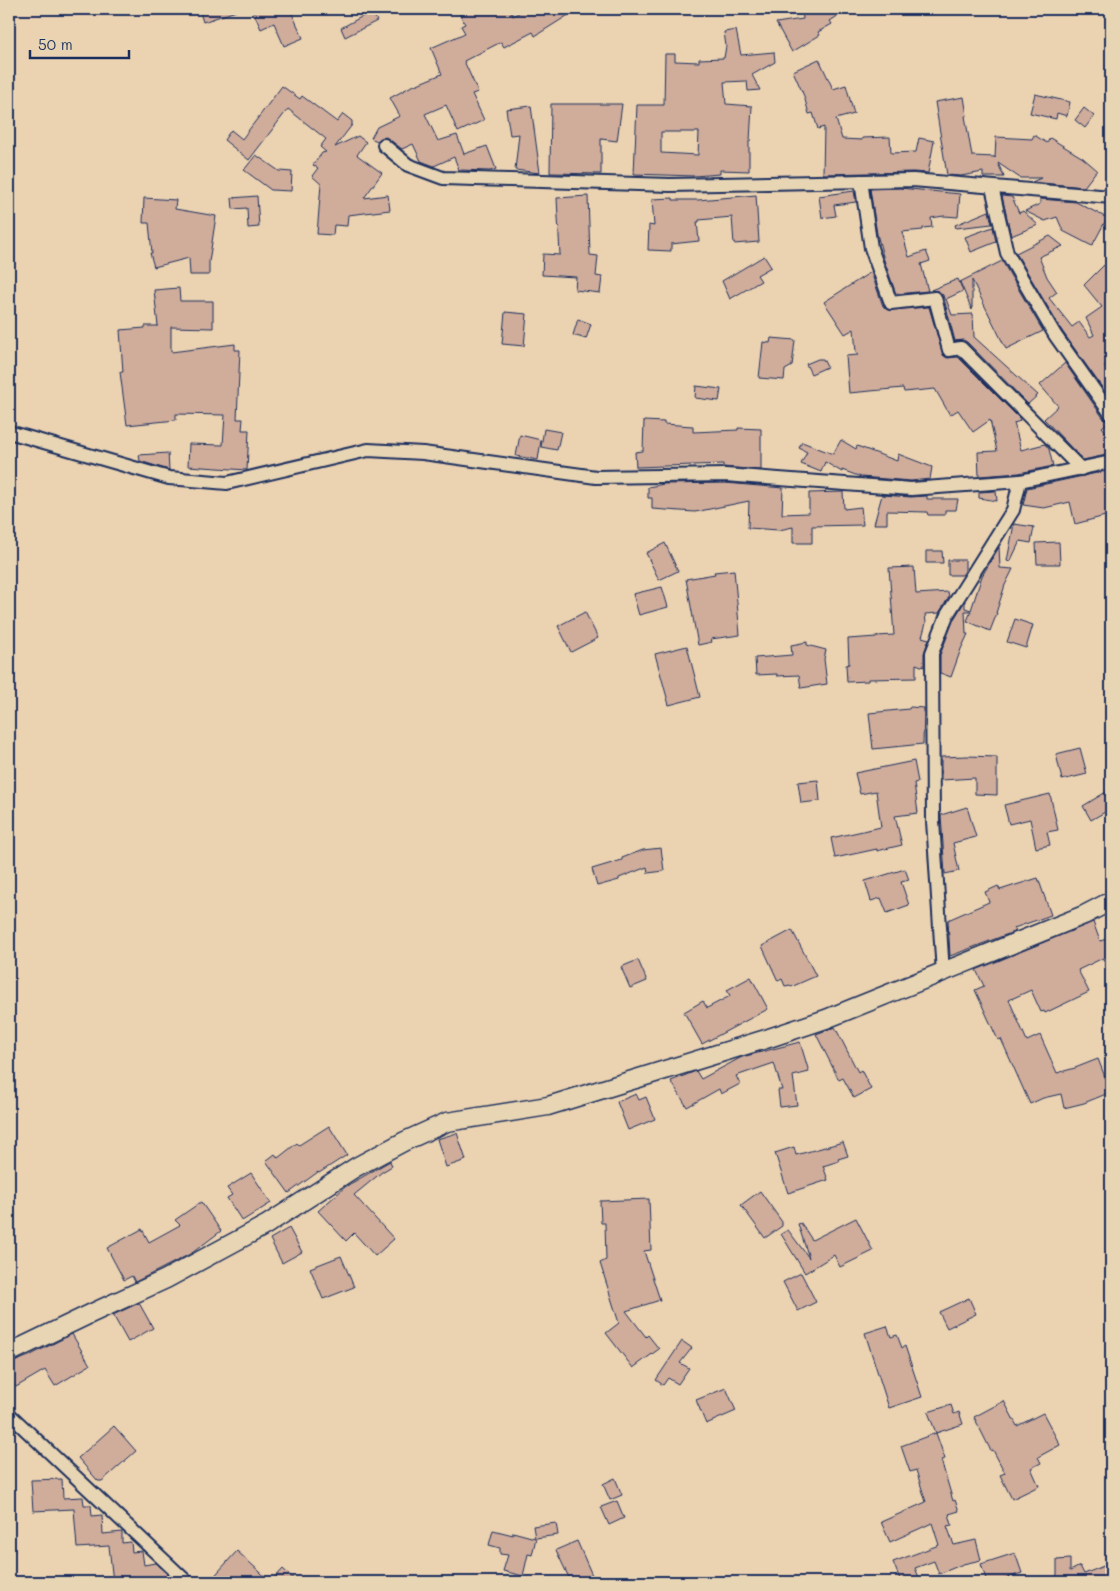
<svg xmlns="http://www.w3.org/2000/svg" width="1120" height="1591" font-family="Mali,sans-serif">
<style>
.building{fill:#d0ac9b;stroke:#1b2f5e;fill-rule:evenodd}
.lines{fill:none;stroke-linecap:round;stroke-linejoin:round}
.street-casing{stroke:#1b2f5e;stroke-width:16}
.secondary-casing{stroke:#1b2f5e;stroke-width:21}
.street{stroke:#e8d5b3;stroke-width:12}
.secondary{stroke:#e8d5b3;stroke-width:18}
</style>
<rect width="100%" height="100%" fill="#ebd2b1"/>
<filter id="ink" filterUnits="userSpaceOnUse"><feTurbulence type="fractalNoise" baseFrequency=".02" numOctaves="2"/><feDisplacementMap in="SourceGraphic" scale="10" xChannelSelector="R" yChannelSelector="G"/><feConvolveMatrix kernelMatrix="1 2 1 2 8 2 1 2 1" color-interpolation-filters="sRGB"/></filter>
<g filter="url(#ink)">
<g class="building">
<polygon points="199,9 236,9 236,11 203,22"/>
<polygon points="252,9 290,9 303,38 284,46 274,23 261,29"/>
<polygon points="457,9 510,9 513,16 525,9 578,9 535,36 533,32 504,47 501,42 464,61 478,92 472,94 484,120 458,132 446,105 425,114 438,141 457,135 464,154 487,146 496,169 490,171 459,170 454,157 434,166 421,161 413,144 402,149 386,137 381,138 377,141 371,138 377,127 400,116 390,98 410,87 442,74 431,48 465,33 461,26 465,24"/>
<polygon points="802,9 848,9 830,21 832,24 818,32 820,35 792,52 776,23 803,19"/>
<polygon points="372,11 377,21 345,37 341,28"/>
<path d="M736 30 741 55 774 52 775 62 752 75 760 90 748 91 747 81 724 82 726 104 752 106 750 141H749V171L720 170V174L694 176 634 174 637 105H664L665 54H675V61L699 62V59L724 58 726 46 724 32ZM661 132H699L698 155 661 153Z"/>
<polygon points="819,59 833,89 846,85 854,114 836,119 842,139 862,140 862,138 890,137 891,153 916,152 919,138 934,141 928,173 913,172 823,174 824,127 818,129 813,113 809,114 804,96 793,71"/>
<polygon points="282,86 300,99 302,96 337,122 343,114 352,121 352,125 335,147 358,136 366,142 357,155 382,173 364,198 388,195 390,210 348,215 347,226 334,225 333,235 317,234 321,184 312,176 318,168 313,165 322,153 326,152 320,147 326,139 288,109 249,160 224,140 231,130 242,139"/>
<polygon points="1035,94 1070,102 1067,116 1057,113 1056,119 1030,113"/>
<polygon points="964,97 967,116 965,116 972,156 995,157 995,158 996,137 1032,139 1034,135 1047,143 1050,138 1083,158 1097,170 1084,187 1032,182 1041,178 1020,178 998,163 1004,177 983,177 983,172 961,176 947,175 935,102"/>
<polygon points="551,104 622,104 617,141 601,139 601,174 550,173"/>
<polygon points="531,106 540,173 515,170 519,134 510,135 506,109"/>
<polygon points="1084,108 1094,116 1085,128 1075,120"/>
<polygon points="256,155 279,171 292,172 291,191 271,190 244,170"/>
<polygon points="900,188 960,194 958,217 944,216 931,218 932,227 923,228 923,230 902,232 909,257 926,251 930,261 921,264 928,291 896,294 884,260 877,234 870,189"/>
<polygon points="854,191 856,202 834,205 836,216 822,218 819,196"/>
<polygon points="756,195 759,242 734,244 732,217 699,220 699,222 697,222 699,241 671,244 671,251 648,250 649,225 654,226 652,199 673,198 673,200 698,200"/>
<polygon points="257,196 259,227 248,228 247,208 233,209 232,198"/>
<polygon points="588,196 590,255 598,256 596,276 602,277 600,293 575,290 576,277 542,275 543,254 560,255 557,198"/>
<polygon points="1002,196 1012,197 1019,213 1023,211 1038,225 1011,236"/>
<polygon points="144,198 176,200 175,209 216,216 209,262 209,275 190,275 189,258 154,267 150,253 152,253 149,223 143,223"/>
<polygon points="1040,199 1076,202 1107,218 1092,246 1063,231 1057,217 1045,221 1025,211 1040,204"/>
<polygon points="989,211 992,224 956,228 955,225"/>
<polygon points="993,227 996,242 971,252 965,237"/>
<polygon points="1050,236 1063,246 1039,257 1047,277 1057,292 1049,298 1072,327 1079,322 1090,337 1094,335 1086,318 1102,307 1084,285 1104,265 1111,272 1111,362 1104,366 1111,378 1111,400 1062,331 1016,253"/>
<polygon points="764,256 771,267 757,275 761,281 730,299 722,281"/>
<polygon points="1002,261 1043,331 1006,349 972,280 972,310 960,282"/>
<polygon points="871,272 883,306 888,310 929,307 943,355 947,358 958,357 1019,418 1020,421 1014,423 1021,450 1045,444 1049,449 1053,466 1019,473 979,476 978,452 997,451 990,420 973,432 958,410 950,415 935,389 904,392 903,388 849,393 846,356 858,355 856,352 854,329 845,334 824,302"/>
<polygon points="958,279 963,291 946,299 952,315 973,314 974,337 1038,395 1028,404 967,342 963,340 955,341 943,295 938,291 931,290"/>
<polygon points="179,288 180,301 213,301 213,328 171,327 171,352 235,344 235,350 240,350 237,419 243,419 242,430 249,430 247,470 188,466 189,444 223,445 225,415 176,414 176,420 127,425 120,372 123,372 120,330 145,328 145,326 158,326 154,290"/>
<polygon points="505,312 527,314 524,346 502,344"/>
<polygon points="578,319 591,324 586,339 573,335"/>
<polygon points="771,338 795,340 792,366 785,370 784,380 759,378 763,342 770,343"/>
<polygon points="818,359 823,359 827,367 811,374 806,364"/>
<polygon points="1065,363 1104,419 1109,422 1102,427 1111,438 1111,454 1083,460 1044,419 1058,406 1040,385"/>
<polygon points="696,386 721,389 719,401 695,398"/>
<polygon points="644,421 664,422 664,424 693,426 693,432 738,430 738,428 761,429 761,470 723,467 723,464 636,467 635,452 643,451"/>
<polygon points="544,429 561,432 557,450 541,447"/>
<polygon points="520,435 541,440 538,460 516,456"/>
<polygon points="841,440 856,449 857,446 897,461 898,454 932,467 930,479 911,481 861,477 842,470 842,472 825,462 821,472 801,464 807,452 799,448 802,442 833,454"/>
<polygon points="168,453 169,470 140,461 139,455"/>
<polygon points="1111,470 1111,507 1107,508 1109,515 1075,524 1070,502 1044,508 1023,505 1027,488"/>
<polygon points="725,483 783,488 782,514 809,513 809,493 843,492 844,509 861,507 863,525 812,526 812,543 793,543 793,527 779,530 748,528 749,501 695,512 652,509 652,498 648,498 648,487 664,484"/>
<polygon points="996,491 997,501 979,498 979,492"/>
<polygon points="882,495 911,497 927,496 927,499 958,499 956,510 945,510 945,515 928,515 927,512 887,511 887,524 874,524"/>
<polygon points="1014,524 1034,527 1031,543 1020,541 1010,562 1007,561"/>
<polygon points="1059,542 1060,564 1037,564 1036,543"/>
<polygon points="665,543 678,571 659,580 646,553"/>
<polygon points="999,547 1000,568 1013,569 1005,585 996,613 997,613 990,631 967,621 971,611 965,611 966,634 968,634 961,649 951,677 940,673 940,655 954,619 965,601 965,608 971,610 982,576"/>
<polygon points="926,551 942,551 943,563 926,563"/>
<polygon points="948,560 965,560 965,571 962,575 948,575"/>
<polygon points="914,567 916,594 948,592 949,597 939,613 925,614 926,623 922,637 929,639 924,653 924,667 916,664 916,678 868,679 868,681 847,682 846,665 849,664 848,639 877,637 877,636 894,635 889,568"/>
<polygon points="734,570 740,635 711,639 712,642 698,645 686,579 715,574 714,572"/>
<polygon points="662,587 668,607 639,615 633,594"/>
<polygon points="585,612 598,638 571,652 558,626"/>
<polygon points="1015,619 1033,625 1026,648 1007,642"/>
<polygon points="807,642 807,645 826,650 824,659 827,684 801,688 799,675 777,676 777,674 756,675 755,658 792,655 791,645"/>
<polygon points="687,646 700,697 669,705 655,654"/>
<polygon points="910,707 924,708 923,744 873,749 869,713 909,709"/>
<polygon points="1080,748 1087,774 1062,780 1056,754"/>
<polygon points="967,756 997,757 997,795 975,794 975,778 941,780 941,757"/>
<polygon points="914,761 918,782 914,783 918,813 895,816 902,845 877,851 877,849 835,858 831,838 881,827 876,791 860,794 855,773"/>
<polygon points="818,780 820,801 801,803 798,782"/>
<polygon points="1111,789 1111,811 1105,812 1091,820 1083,806"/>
<polygon points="1050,794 1058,830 1047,832 1050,845 1036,848 1030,819 1009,824 1004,805"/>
<polygon points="967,807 976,837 953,843 959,871 945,874 941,815"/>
<polygon points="661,848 664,871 648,873 647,867 619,878 619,880 597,886 592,869 622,860 622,858 643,850"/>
<polygon points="905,869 909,880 901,882 909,905 887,913 881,898 871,901 865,881"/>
<polygon points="1038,878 1051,915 1014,928 1016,931 950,956 948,920 989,902 985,892 998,886 1000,890"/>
<polygon points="1093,922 1100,941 1107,939 1111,949 1111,978 1110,978 1103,958 1078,970 1089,992 1045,1013 1044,1011 1041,1012 1031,990 1009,1000 1027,1041 1040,1035 1057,1073 1075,1068 1098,1059 1111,1092 1084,1103 1064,1108 1061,1094 1043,1098 1030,1104 1001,1039 998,1040 975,990 984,986 976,970"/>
<polygon points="792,930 816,976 791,987 790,985 785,986 782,979 778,981 762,946"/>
<polygon points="638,960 647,981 630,988 621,967"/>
<polygon points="751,977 768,1009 702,1044 684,1012 703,1001 707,1008 730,996 727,990"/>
<polygon points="835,1027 858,1072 861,1070 871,1089 854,1098 843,1078 839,1080 816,1034"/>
<polygon points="800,1042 809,1072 793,1076 797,1105 780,1107 778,1090 782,1090 774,1063 736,1076 740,1084 721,1094 719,1089 687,1107 671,1081 696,1071 701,1079 742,1057"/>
<polygon points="636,1094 639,1100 646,1097 655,1119 628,1130 617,1102"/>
<polygon points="329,1126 347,1155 319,1173 318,1172 289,1193 266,1161 275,1154 278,1158 297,1143 299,1145"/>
<polygon points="457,1133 466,1160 446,1167 437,1139"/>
<polygon points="843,1142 848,1156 838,1159 839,1161 823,1166 828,1180 788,1193 775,1153 794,1147 796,1155"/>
<polygon points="390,1161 392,1166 382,1172 354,1195 394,1239 375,1256 354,1233 346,1241 318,1211 345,1187"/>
<polygon points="251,1173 271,1203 242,1221 227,1198 232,1195 227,1188"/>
<polygon points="760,1191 782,1222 782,1226 765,1238 741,1205"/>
<polygon points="649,1199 651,1250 644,1251 660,1300 626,1311 646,1337 648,1335 659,1349 633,1368 606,1333 619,1323 600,1263 606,1260 605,1223 601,1223 600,1201"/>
<polygon points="201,1202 221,1231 192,1253 161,1269 135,1282 132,1276 124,1280 107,1248 142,1229 149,1242 180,1225 175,1220"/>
<polygon points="856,1218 873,1251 840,1267 834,1255 805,1273 781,1234 788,1230 809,1258 798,1224 801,1223 812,1240"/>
<polygon points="289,1228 302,1252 282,1263 270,1239"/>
<polygon points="341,1256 354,1287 323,1299 310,1268"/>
<polygon points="801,1273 816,1302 798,1311 783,1282"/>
<polygon points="969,1298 976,1314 947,1328 939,1312"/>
<polygon points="139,1303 153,1328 128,1342 113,1315"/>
<polygon points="887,1326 891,1337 897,1335 902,1348 905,1346 922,1397 889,1408 865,1333"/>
<polygon points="72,1334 90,1365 55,1386 45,1370 16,1387 9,1375 9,1364 29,1356"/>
<polygon points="682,1341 692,1348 680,1363 689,1368 678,1384 668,1378 663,1385 656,1380"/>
<polygon points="726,1388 736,1411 706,1424 696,1400"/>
<polygon points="1004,1401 1017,1426 1043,1413 1060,1445 1038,1457 1041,1463 1031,1468 1039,1486 1012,1499 1000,1475 1005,1473 993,1450 991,1451 974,1417"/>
<polygon points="951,1405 954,1414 959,1412 963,1424 936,1433 928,1412"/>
<polygon points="114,1426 136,1451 102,1481 98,1481 78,1458"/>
<polygon points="936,1433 945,1459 941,1460 953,1501 955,1500 959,1511 949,1514 952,1525 947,1526 954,1545 976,1540 981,1560 963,1564 939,1574 934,1561 915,1568 921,1582 901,1582 893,1562 939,1545 932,1523 890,1542 881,1522 926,1502 916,1470 910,1472 901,1446"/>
<polygon points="615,1478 622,1495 610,1500 603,1484"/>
<polygon points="62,1479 63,1498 83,1497 84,1505 91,1505 92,1516 102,1515 103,1534 122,1532 122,1543 131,1542 132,1552 142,1551 144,1565 155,1563 167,1574 168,1580 150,1582 113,1582 109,1546 77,1548 74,1509 33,1511 31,1480"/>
<polygon points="617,1501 624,1518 609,1525 601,1507"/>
<polygon points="556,1523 558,1535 536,1538 532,1555 528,1554 523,1576 503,1571 508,1555 500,1554 500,1548 489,1545 493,1530 513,1535 513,1532 535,1538 533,1526"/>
<polygon points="577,1541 595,1582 571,1582 556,1550"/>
<polygon points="237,1551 271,1582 283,1569 297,1582 209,1582"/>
<polygon points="1015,1553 1022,1573 1004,1579 1005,1582 987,1582 981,1564"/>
<polygon points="1070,1559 1070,1571 1080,1566 1084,1574 1106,1565 1111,1577 1111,1582 1066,1582 1070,1580 1048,1581 1057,1576 1057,1560"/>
</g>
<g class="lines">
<g class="street-casing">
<g id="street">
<polyline points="384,145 408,165 443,178 670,185 913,180 1111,197"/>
<polyline points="861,181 871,248 891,303 935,298 949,350 961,348 1081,469"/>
<polyline points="992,187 1007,253 1055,335 1111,414"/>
<polyline points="9,432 169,478 227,483 368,450 423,453 596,477 725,475 911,489 1020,481 1111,462"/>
<polyline points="943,973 933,821 932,653 947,615 1013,510 1020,481"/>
<polyline points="9,1414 187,1582"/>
</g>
</g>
<g class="secondary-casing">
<polyline id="secondary" points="9,1353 90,1314 166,1279 266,1225 356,1167 405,1141 447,1122 548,1106 769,1038 826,1019 1084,915 1111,901"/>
</g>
<use href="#street" class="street"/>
<use href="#secondary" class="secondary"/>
</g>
</g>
<rect width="1120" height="1591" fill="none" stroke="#e8d5b3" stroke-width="30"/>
<rect x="15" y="15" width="1090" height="1561" fill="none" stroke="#1b2f5e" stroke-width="2" filter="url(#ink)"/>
<path d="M30 50v8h99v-8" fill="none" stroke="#1b2f5e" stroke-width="2.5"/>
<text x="38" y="50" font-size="15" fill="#1b2f5e" stroke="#e8d5b3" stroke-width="4" paint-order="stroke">50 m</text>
</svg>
